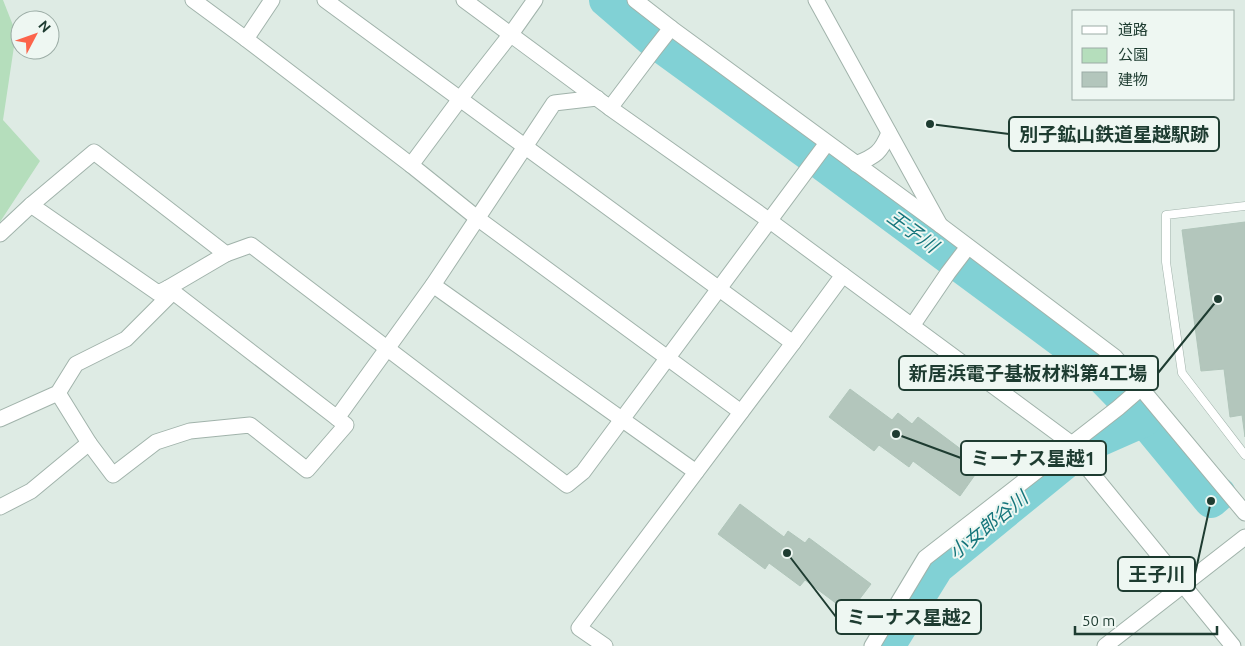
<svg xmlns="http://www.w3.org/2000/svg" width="1245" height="646" font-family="Ubuntu,'Noto Sans JP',sans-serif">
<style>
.green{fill:#b5debc}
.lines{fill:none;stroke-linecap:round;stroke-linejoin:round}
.river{stroke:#81d1d5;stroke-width:34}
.building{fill:#b3c6bc;stroke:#b0c5ba}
.service-casing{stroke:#a1b3ab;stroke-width:9}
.minor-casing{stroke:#a1b3ab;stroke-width:17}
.tertiary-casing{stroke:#a1b3ab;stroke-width:17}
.service{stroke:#fff;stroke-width:8}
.minor{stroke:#fff;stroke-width:15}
.tertiary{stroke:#fff;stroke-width:15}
.labels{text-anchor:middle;stroke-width:4;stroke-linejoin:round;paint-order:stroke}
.water-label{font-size:19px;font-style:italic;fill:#15757b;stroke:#eef7f2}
.leader{fill:none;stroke:#1e3c31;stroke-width:2}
.callout-dot{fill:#1e3c31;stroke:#eef7f2;stroke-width:2}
.callout{fill:#eef7f2;stroke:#1e3c31;stroke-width:2}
.callout-label{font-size:19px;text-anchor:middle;font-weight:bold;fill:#1e3c31}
</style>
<rect width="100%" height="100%" fill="#deebe4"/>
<polygon class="green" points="0,0 3,0 16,33 3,120 40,161 0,222"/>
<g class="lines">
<g class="river">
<polyline points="606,0 650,38 804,150 1081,355 1144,420 1211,501 1219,494"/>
<polyline points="888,646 937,567 1085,446 1144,420"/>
</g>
</g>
<g class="building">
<polygon points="1245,222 1245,437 1242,415 1230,417 1224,369 1201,371 1182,230"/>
<polygon points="850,389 892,420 898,413 912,424 918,417 982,465 960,496 913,461 909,467 879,445 874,451 829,417"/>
<polygon points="740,504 784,537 788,531 805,543 809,538 871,584 849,613 805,580 800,586 769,563 765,569 718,534"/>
</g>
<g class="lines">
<g class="service-casing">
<polyline id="service" points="1245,206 1166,215 1166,262 1182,373 1245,455"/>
</g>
<g class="minor-casing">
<g id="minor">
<polyline points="193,0 246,39"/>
<polyline points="272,0 246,39 411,165"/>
<polyline points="325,0 793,343 843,275 770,221 610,108"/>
<polyline points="464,0 610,108 653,51 671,28"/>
<polyline points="535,0 511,34 460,99 411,165 477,218 741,412"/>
<polyline points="635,0 671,28 940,225 1115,357 1245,513"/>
<path d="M856 164C876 156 881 152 889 133"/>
<polyline points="31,205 158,293 168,288"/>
<polyline points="0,234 31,205 94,152 226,254 168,288 337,418 433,285 554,103 597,98"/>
<polyline points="226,254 251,245 567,485 583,472 827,143"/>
<polyline points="843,275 1072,444 1081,460 1233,646"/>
<polyline points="433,285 696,472"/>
<polyline points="912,326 948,273 964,252 967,246"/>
<polyline points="0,419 58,393 76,364 126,339 173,292"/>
<polyline points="89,443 113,475 156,442 190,431 250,425 307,470 346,425 337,418"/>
<polyline points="0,507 31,491 89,443 58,393"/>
<polyline points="605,646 579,628 793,343"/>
<polyline points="872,646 925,558 1118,408 1141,388"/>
<polyline points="1105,646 1245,537"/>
</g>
</g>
<g class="tertiary-casing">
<polyline id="tertiary" points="816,0 940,225"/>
</g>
<use href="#service" class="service"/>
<use href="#minor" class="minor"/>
<use href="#tertiary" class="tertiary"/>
</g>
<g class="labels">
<g class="water-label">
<text transform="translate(913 231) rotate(36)" y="7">王子川</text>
<text transform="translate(988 525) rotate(-39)" y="7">小女郎谷川</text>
</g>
</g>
<path class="leader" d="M930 124L1009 134M1218 299L1158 373M896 434L961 458M1211 501L1195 574M787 553L836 617"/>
<g class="callout-dot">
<circle cx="930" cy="124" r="5"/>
<circle cx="1218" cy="299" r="5"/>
<circle cx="896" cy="434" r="5"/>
<circle cx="1211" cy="501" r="5"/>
<circle cx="787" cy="553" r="5"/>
</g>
<g class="callout">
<rect x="1009" y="117" width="210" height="34" rx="5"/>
<rect x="899" y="356" width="259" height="34" rx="5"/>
<rect x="961" y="441" width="145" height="34" rx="5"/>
<rect x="1118" y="557" width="77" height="34" rx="5"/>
<rect x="836" y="600" width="145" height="34" rx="5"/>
</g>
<g class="callout-label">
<text x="1114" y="141">別子鉱山鉄道星越駅跡</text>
<text x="1028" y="380">新居浜電子基板材料第4工場</text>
<text x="1033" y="465">ミーナス星越1</text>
<text x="1157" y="581">王子川</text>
<text x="909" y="624">ミーナス星越2</text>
</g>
<rect x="1072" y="10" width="162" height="90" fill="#eef7f2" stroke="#9baca5"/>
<rect x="1082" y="26" width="25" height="8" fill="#ffffff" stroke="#9baca5"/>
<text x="1118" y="35" font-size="15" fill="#1e3c31">道路</text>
<rect x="1082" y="48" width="25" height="15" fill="#b5debc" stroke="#9baca5"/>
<text x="1118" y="60" font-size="15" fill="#1e3c31">公園</text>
<rect x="1082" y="72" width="25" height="15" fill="#b3c6bc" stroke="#9baca5"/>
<text x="1118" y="85" font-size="15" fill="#1e3c31">建物</text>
<g transform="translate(35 35) rotate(49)"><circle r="24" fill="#eef7f2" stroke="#9baca5"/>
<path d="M0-4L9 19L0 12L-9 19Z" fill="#fc644b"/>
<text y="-8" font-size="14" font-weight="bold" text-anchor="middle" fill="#1e3c31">N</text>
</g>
<path d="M1075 626v8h142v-8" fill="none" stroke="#1e3c31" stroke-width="2.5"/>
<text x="1082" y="626" font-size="15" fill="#1e3c31" stroke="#eef7f2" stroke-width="4" paint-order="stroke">50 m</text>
</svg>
